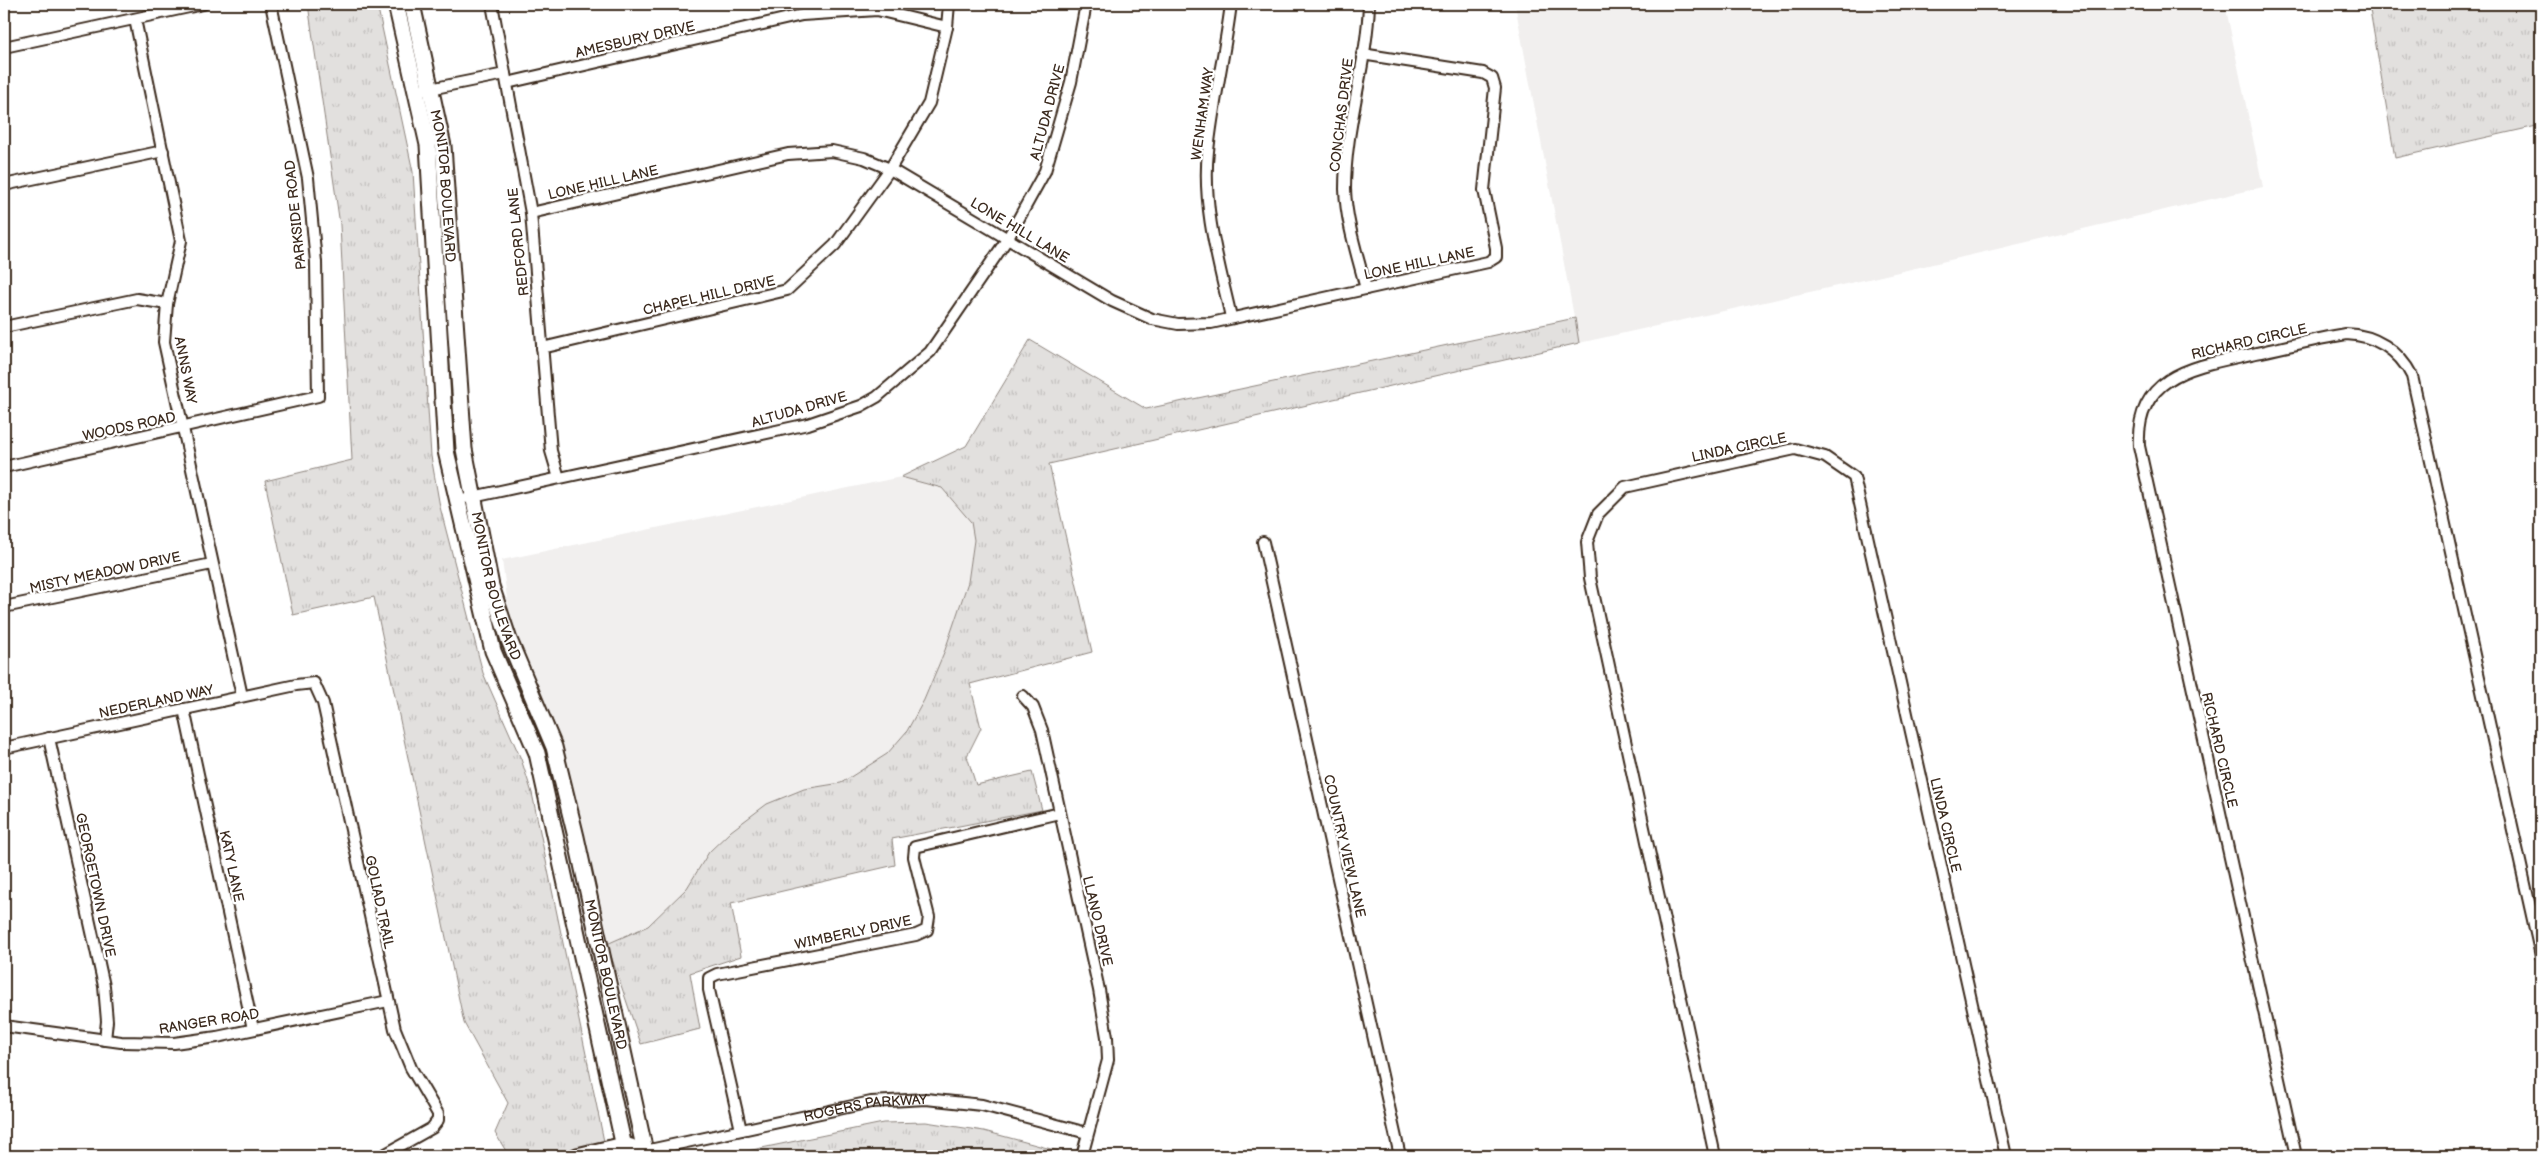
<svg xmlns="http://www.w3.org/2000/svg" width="2545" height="1160" font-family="'Balsamiq Sans',sans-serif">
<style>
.built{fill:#f1efee}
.grass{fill:url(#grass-tufts);stroke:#8e857e}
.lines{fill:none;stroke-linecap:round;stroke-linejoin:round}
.street-casing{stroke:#3b2a1e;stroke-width:14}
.secondary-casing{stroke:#3b2a1e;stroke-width:19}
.street{stroke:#fff;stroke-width:10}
.secondary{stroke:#fff;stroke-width:15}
.labels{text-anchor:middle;stroke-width:4.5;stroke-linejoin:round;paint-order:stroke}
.street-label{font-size:14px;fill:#3b2a1e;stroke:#fff}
</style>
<defs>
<pattern id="grass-tufts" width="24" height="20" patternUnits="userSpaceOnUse" patternTransform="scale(1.25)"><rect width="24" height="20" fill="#e2e0de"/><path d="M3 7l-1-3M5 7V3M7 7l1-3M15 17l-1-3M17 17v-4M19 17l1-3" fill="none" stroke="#c3c0be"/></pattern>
</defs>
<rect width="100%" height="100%" fill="#fff"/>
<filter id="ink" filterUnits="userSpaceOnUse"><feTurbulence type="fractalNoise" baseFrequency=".02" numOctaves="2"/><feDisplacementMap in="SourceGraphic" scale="10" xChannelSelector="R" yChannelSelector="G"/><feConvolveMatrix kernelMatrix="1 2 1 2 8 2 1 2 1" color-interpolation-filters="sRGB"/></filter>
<g filter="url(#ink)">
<g class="built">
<polygon points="1515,4 2225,4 2263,187 1864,280 1579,343"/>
<polygon points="901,477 942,488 971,522 974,540 968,582 945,650 924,700 907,731 887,754 841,783 804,789 731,831 709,852 687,888 648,926 607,944 532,680 513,630 508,606 502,560"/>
</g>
<g class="grass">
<polygon points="308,4 377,4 413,172 431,456 440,507 483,673 521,759 532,793 607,1156 509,1156 495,1133 508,1103 464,1023 374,597 293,615 265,481 352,460 340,225"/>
<polygon points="2369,4 2541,4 2541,125 2395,158"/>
<polygon points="1575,318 1579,343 1049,464 1092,652 970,684 981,728 967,756 976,785 1032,772 1042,810 892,839 895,865 731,903 741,956 690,973 700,1029 641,1044 607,944 648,926 687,888 709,852 731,831 767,804 804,789 841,783 887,754 907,731 924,700 945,650 968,582 974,540 971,522 942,488 901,477 966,446 1030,340 1146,409"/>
<polygon points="926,1122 984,1131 1077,1156 723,1156 883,1123"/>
</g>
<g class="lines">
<g class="street-casing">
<g id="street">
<polyline points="492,4 531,213 551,451 559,478"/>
<path d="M1231 4C1225 53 1213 103 1208 151 1202 207 1219 264 1231 317"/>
<polyline points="135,19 181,241 167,304 164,342 242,696"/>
<polyline points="4,47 203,4"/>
<polyline points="507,83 802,15 877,10 947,27"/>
<polyline points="425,90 505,74"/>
<polyline points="4,185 163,151"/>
<polyline points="531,213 788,154 832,151 864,158 890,169 1112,301 1152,319 1178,324 1211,323 1488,262 1496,257 1496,248 1484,190 1495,88 1492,78 1483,73 1362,54"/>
<path d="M1366 289C1358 257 1346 222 1345 189 1345 126 1367 66 1369 4"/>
<polyline points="4,327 137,299 167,304"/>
<polyline points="542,348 787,290 835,245 890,169 929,103 947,27 949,4"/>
<polyline points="4,467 318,396 316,262 308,178 271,4"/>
<polyline points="468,498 808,424 861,406 877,397 930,352 1008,238 1045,171 1071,82 1086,4"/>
<polyline points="1263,542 1400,1156"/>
<polyline points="4,607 212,564"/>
<polyline points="1023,696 1033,707 1042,730 1099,990 1107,1037 1108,1060 1082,1156"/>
<polyline points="184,709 253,1029"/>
<polyline points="49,738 104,986 107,1021 105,1040"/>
<polyline points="4,748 296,685 314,683 323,703 395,1029 411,1068 438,1114 438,1120 432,1128 382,1156"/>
<polyline points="4,1026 121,1042 174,1043 217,1037 388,1001"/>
<polyline points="741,1130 709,990 709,978 717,974 916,935 927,930 929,917 914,857 915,847 1060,813"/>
<path id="s1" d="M645 1151 871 1102 926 1099 982 1105 1087 1133"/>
<polyline points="1715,1156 1590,578 1587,542 1598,514 1625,487 1795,449 1825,457 1854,477 2006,1156"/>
<path d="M2296 1156 2139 446C2135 372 2199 366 2256 353 2285 347 2315 339 2346 334 2375 335 2399 350 2412 376L2541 956"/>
</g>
</g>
<g class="secondary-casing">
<g id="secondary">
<polyline points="396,4 428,145 446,451 493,651 537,753 626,1156"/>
<path id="s2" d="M412 4 443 146 464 449 491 586 509 640 554 747 576 837 646 1156"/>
<polyline points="577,1156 624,1145 631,1147"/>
</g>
</g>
<use href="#street" class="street"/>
<use href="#secondary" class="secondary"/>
</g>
</g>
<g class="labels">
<g class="street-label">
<text transform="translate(635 39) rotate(-13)" y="5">AMESBURY DRIVE</text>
<text transform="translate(1047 112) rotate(-75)" y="5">ALTUDA DRIVE</text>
<text transform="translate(1202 114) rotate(-82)" y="5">WENHAM WAY</text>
<text transform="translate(1341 115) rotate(-83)" y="5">CONCHAS DRIVE</text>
<text transform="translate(603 182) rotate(-13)" y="5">LONE HILL LANE</text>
<text dy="5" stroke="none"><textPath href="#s2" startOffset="185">MONITOR BOULEVARD</textPath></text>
<text transform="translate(295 215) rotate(-96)" y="5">PARKSIDE ROAD</text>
<text transform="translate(1020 230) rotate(31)" y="5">LONE HILL LANE</text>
<text transform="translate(518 242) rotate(-96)" y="5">REDFORD LANE</text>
<text transform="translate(1419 263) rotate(-12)" y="5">LONE HILL LANE</text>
<text transform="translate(709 295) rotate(-13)" y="5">CHAPEL HILL DRIVE</text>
<text transform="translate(2249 341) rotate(-13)" y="5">RICHARD CIRCLE</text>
<text transform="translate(186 370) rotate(79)" y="5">ANNS WAY</text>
<text transform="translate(799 409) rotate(-16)" y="5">ALTUDA DRIVE</text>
<text transform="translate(129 426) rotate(-12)" y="5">WOODS ROAD</text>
<text transform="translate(1739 447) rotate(-12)" y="5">LINDA CIRCLE</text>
<text transform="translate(105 572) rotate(-12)" y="5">MISTY MEADOW DRIVE</text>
<text dy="5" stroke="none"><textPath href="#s2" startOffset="590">MONITOR BOULEVARD</textPath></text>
<text transform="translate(156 701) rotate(-12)" y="5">NEDERLAND WAY</text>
<text transform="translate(2220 750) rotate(77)" y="5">RICHARD CIRCLE</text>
<text transform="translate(1946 825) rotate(77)" y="5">LINDA CIRCLE</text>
<text transform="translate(1345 846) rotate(77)" y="5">COUNTRY VIEW LANE</text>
<text transform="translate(232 866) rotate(78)" y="5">KATY LANE</text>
<text transform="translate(96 885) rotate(78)" y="5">GEORGETOWN DRIVE</text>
<text transform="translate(380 902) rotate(78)" y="5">GOLIAD TRAIL</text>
<text transform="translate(1098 921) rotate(77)" y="5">LLANO DRIVE</text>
<text transform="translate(853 932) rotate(-12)" y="5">WIMBERLY DRIVE</text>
<text dy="5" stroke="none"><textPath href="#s2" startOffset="995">MONITOR BOULEVARD</textPath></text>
<text transform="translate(209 1021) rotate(-9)" y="5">RANGER ROAD</text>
<text dy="5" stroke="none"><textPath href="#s1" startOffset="225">ROGERS PARKWAY</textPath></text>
</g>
</g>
<rect width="2545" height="1160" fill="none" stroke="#fff" stroke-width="20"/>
<rect x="10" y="10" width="2525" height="1140" fill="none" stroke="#3b2a1e" stroke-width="2" filter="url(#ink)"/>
</svg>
